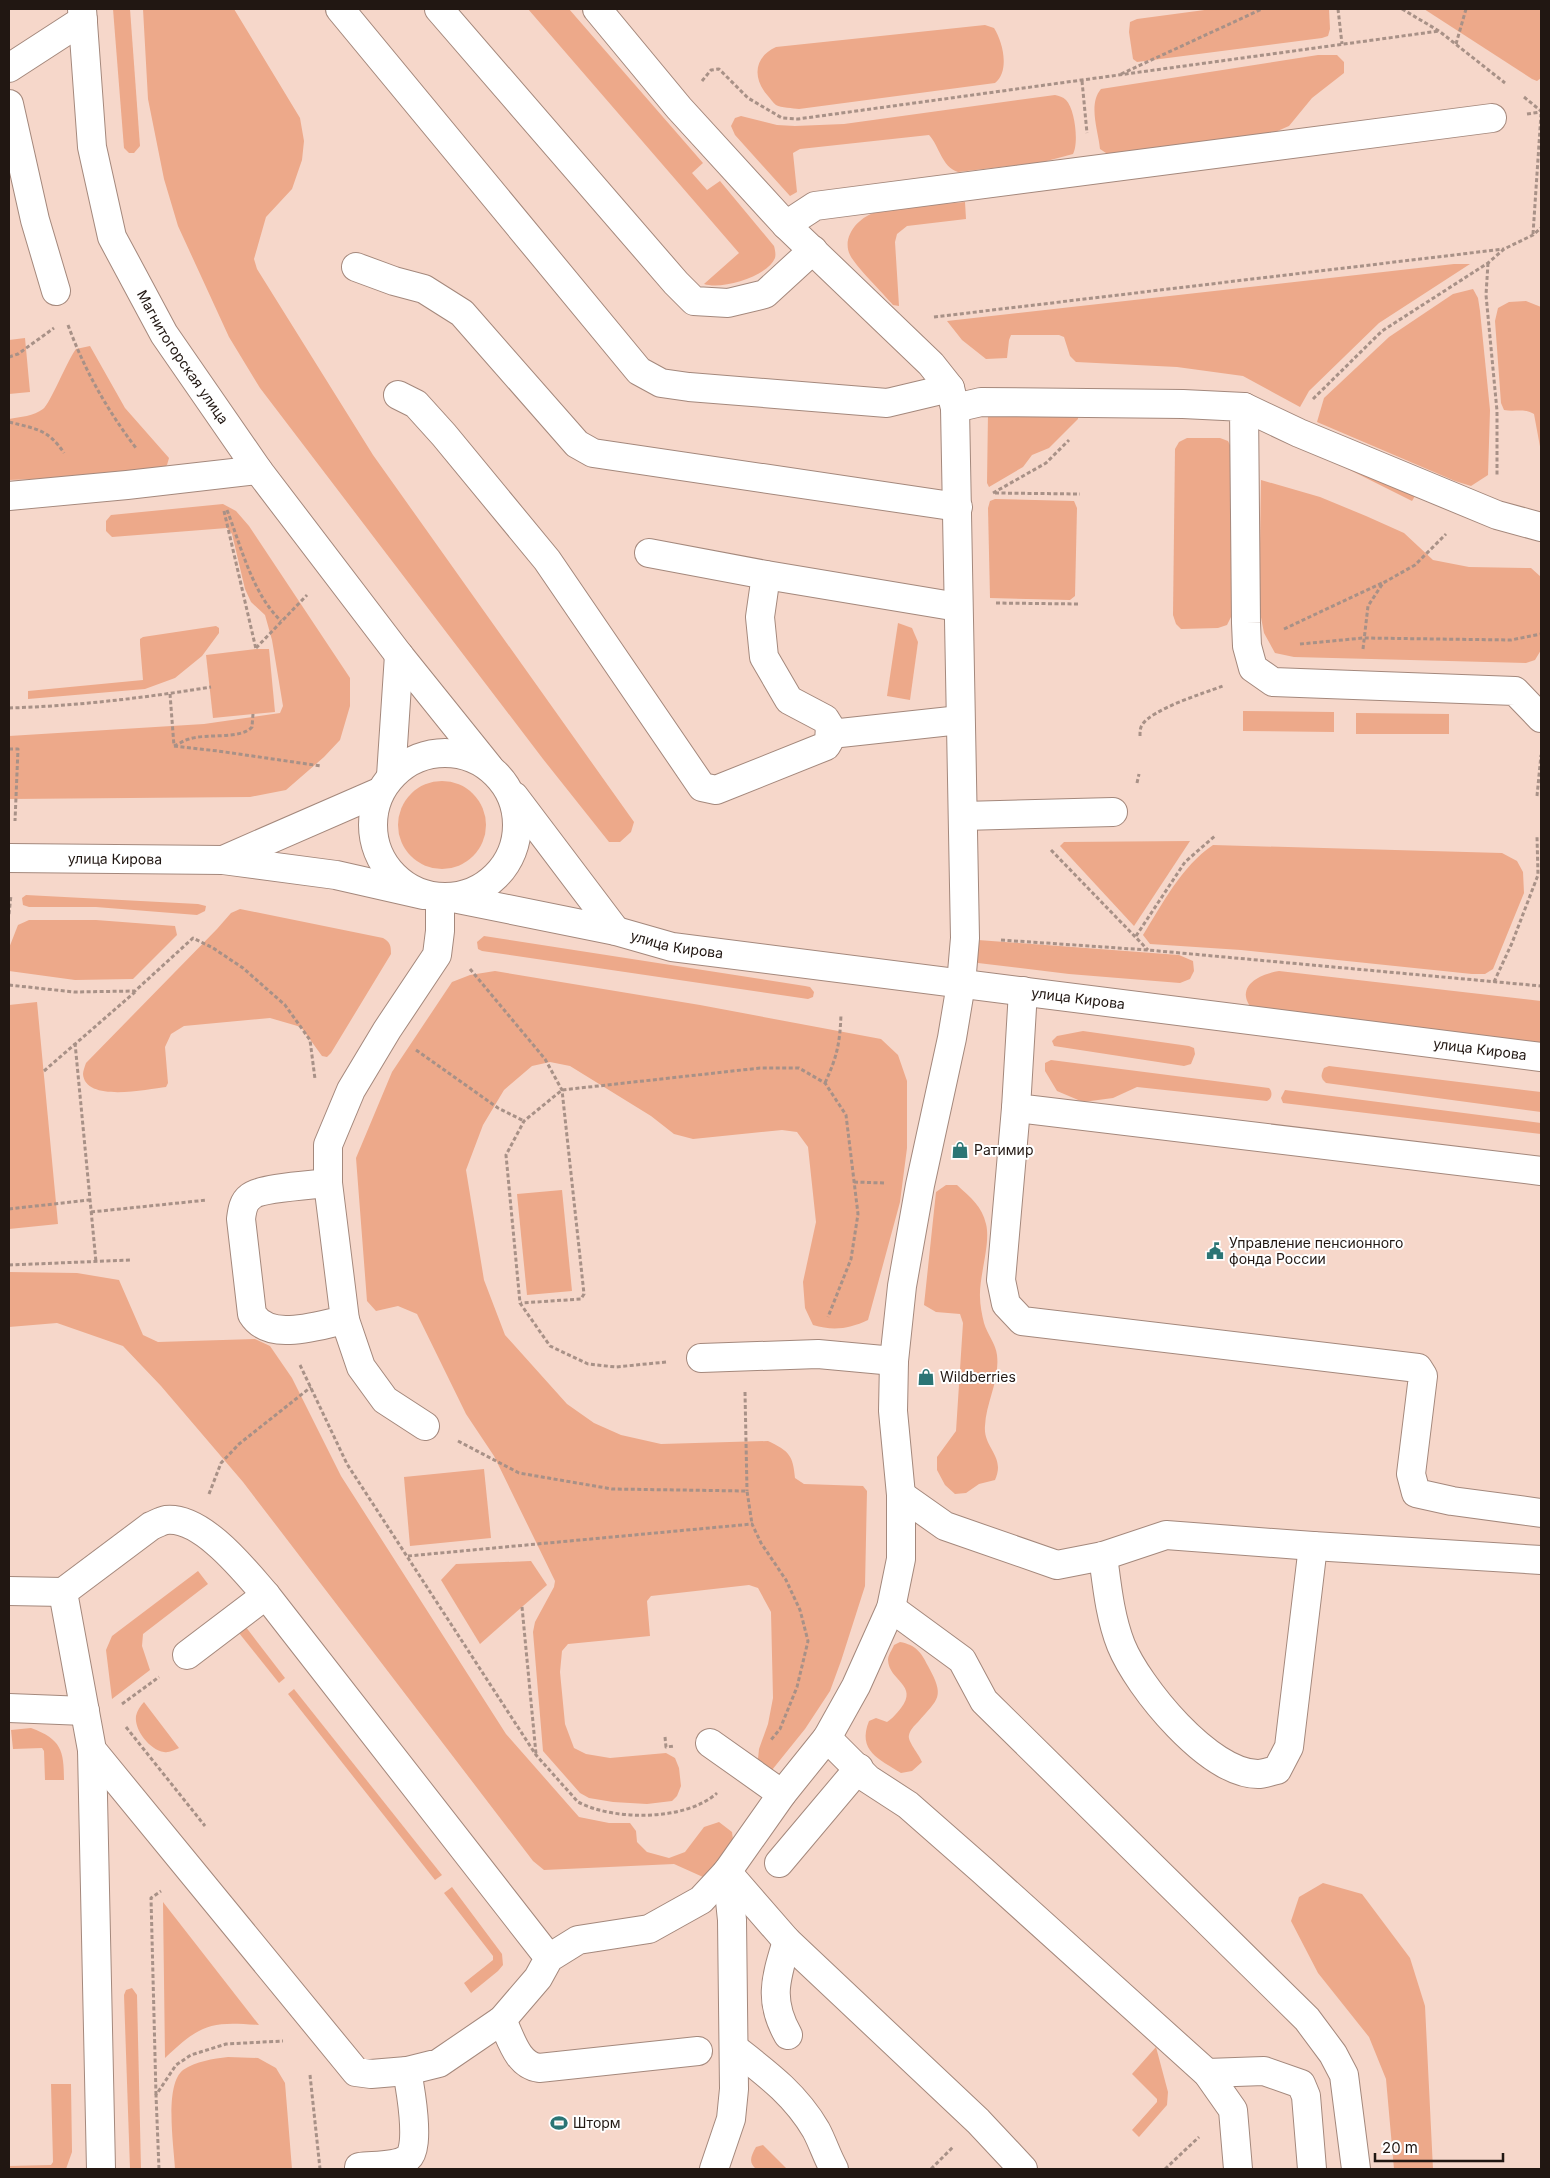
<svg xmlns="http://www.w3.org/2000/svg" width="1550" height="2178" font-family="Inter,sans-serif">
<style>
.green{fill:#eda98a}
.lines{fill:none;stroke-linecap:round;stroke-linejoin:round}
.minor-casing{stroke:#a4887c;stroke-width:30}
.major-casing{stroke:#a4887c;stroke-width:30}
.path{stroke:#a89187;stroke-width:3;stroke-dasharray:4 2.5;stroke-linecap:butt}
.minor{stroke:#fff;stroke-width:28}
.major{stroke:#fff;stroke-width:28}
.labels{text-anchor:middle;stroke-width:4;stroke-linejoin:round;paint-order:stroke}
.street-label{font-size:14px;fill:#211712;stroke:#fff}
.poi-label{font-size:14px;fill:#211712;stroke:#fff;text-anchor:start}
</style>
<rect width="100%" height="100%" fill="#f6d7ca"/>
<g class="green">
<polygon points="113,9 130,9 140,146 134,153 129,153 124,148"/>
<polygon points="143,9 234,9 300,118 304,141 302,160 292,189 266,217 254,259 257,269 373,455 634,822 631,832 620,842 609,842 543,759 260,388 229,337 178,226 164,179 148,99"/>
<path d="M528 9H569L703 163 692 173 707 190 720 181 774 246C775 250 776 254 775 258 767 277 722 290 704 284L739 253Z"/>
<polygon points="1212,9 1329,9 1330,29 1328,36 1322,38 1137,62 1133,59 1129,32 1130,22 1137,19"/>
<polygon points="1424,9 1541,9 1541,78 1537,81 1532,79"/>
<path d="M985 25 994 28C1003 42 1010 71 995 83L799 109C793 108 781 108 776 105 773 103 770 98 768 96 752 78 754 57 776 47Z"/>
<path d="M1318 55H1337L1344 62V73L1312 98 1289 126 1266 136 1112 157 1100 149C1098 130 1088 104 1101 89Z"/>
<path d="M1055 95C1059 96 1063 97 1066 100 1075 109 1079 143 1073 154L1043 162 958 172C941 166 940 147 929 135L800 149 793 153 797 192 790 196 735 135 731 126 735 118 741 116 777 125 795 126 844 124Z"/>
<path d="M965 202 966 219 907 226 897 234 895 242 899 306 893 305C883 293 856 267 850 255 841 237 859 216 877 212 904 205 937 205 965 202Z"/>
<polygon points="1454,264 1470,264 1379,323 1309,391 1300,407 1243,376 1177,367 1076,362 1070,356 1064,337 1059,335 1011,335 1009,340 1007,358 986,359 962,340 947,321"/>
<polygon points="1473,289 1478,298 1480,311 1490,410 1488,475 1471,486 1455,481 1317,422 1324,398 1389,337 1453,294"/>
<path d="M1526 301 1541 307V452L1534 414C1525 408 1515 412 1504 410L1501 403 1495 321 1498 308 1509 302Z"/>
<polygon points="25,338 30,392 9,394 9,340"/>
<path d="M90 346 125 408 169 458 167 465 157 474 9 480V419C20 417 34 416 43 409 50 404 67 361 76 349Z"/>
<polygon points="1078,410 1078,419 1049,448 1032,455 1023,467 989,487 987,483 988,413"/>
<polygon points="1187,438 1220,438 1228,441 1232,449 1231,617 1227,625 1218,628 1181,629 1176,624 1173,615 1175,449 1179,442"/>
<polygon points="1290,440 1418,491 1412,501"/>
<polygon points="1261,480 1320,497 1366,516 1404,533 1433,560 1469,567 1531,568 1541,577 1541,650 1535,660 1526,663 1294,657 1275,653 1264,633 1259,607"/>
<polygon points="995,499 1074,501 1077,508 1075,596 1070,600 990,598 988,508 990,501"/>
<polygon points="223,504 236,511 249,526 350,678 350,706 340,740 324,757 286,790 250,797 9,799 9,736 204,724 280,713 283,706 272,640 265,615 251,602 245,589 232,534 227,528 112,537 106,531 106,521 111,515"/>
<polygon points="898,623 912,628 918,642 910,700 887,696"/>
<polygon points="216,626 219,628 219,633 202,656 175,678 145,689 28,699 28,691 143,680 140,644 140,639 143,637"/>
<polygon points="256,649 269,649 275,712 213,718 206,655"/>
<polygon points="1243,711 1334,712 1334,732 1243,731"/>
<polygon points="1356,713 1449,714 1449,734 1356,734"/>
<circle cx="442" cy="825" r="44"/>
<polygon points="1190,841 1134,926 1060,846 1064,842"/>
<path d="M1213 845 1502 853 1517 861 1523 872 1524 893 1493 969 1485 974H1472L1241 950 1150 944 1143 935C1163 903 1181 867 1213 845Z"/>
<polygon points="26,895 198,904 206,906 205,911 197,915 96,907 29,907 23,905 22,898"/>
<path d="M240 909 383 938C390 942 391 945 391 954L331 1053 327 1057 322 1056 301 1027 270 1018 184 1026 171 1034 165 1047 168 1083 166 1087C148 1089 85 1103 83 1074 83 1071 85 1066 86 1063L217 929 231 913Z"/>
<polygon points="29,920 96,920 175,926 177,935 133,979 75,980 9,971 9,948 18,925"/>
<polygon points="484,936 805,986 810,987 814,992 813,997 808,999 482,951 478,949 477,942"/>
<polygon points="978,940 1179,955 1193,961 1194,971 1190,979 1180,983 1069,974 978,963"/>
<path d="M495 971 700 1005 881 1039 898 1055 907 1081V1148L900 1202 868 1320C849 1329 833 1331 813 1325L805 1308 803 1282 816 1222 808 1147 797 1132 782 1130 693 1139 674 1134 651 1116 570 1066 550 1062 532 1066 504 1090 483 1125 466 1170 484 1280 505 1335 567 1404 594 1423 621 1435 661 1444 768 1441C789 1451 793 1455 795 1478L804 1484 863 1486 867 1491 865 1586 841 1661 830 1691 805 1729 772 1770 758 1759 759 1749 768 1724 773 1698 771 1612 758 1588 749 1585 651 1596 647 1601 650 1636 568 1644 562 1651 560 1672 565 1724 574 1748 586 1754 610 1758 666 1753 675 1758 679 1768 681 1786 677 1796 672 1801 647 1804 613 1802 589 1798 580 1793 543 1751 533 1632 535 1622 554 1587 555 1581 494 1456 466 1414 417 1314 398 1306 376 1311 367 1301 356 1158 392 1072 452 982 470 975Z"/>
<path d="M1279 971 1541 1001V1048L1253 1010C1233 987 1259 974 1279 971Z"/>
<polygon points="37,1002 58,1224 9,1229 9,1005"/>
<polygon points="1083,1031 1189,1046 1194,1048 1195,1054 1191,1064 1184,1066 1054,1046 1052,1041 1057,1036"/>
<path d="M1051 1060 1269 1088C1273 1092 1272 1099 1267 1101L1137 1087 1113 1098 1083 1102 1057 1091 1045 1071V1063Z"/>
<path d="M1329 1066 1541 1092V1112L1326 1083C1320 1078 1321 1075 1324 1068Z"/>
<polygon points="1285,1090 1541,1123 1541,1134 1283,1103 1281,1098"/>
<path d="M946 1185H957C971 1198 982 1206 986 1224 991 1243 979 1276 980 1297 980 1305 982 1315 984 1323 987 1334 996 1344 997 1355 1000 1380 986 1402 985 1426 983 1448 1006 1456 995 1480L979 1484 966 1493 955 1494 945 1485 937 1470V1457L956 1431 963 1323 960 1314 936 1312 924 1305 936 1192Z"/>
<polygon points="562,1190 572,1291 527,1295 517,1194"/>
<polygon points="9,1272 77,1273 119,1280 143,1335 158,1342 255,1339 270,1346 292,1378 341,1476 506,1734 579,1817 609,1823 630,1823 636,1831 637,1842 647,1852 669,1858 685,1852 704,1827 719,1822 732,1832 734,1847 715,1871 703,1877 674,1864 544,1870 533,1861 243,1482 161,1386 123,1346 57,1323 9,1327"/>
<polygon points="484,1469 491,1538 410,1546 404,1477"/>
<polygon points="531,1561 547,1585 480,1644 441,1580 456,1564"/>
<polygon points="198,1571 208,1584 143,1634 142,1646 150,1670 112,1699 106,1650 112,1636"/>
<polygon points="242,1622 285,1678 279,1683 235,1628"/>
<path d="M900 1642C916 1645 921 1652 928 1666 945 1697 939 1698 918 1722 914 1726 910 1730 909 1735 907 1741 919 1754 922 1762L912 1771 901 1773C879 1759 857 1751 869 1721L876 1718 887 1722C893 1718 896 1714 901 1708 919 1685 889 1681 888 1660 888 1655 892 1650 894 1645Z"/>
<polygon points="294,1689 442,1875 435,1880 288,1694"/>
<path d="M144 1702 179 1748C174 1750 169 1753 164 1752 150 1750 134 1730 136 1716 137 1711 140 1706 144 1702Z"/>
<path d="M31 1728C61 1739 64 1750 64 1780H45L44 1751 42 1748 13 1749 11 1730Z"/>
<polygon points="1323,1883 1362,1894 1410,1958 1425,2006 1433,2169 1394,2169 1386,2079 1369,2037 1318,1973 1291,1921 1299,1897"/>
<polygon points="452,1887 502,1954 503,1965 498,1971 471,1993 464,1983 493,1960 493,1956 444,1893"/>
<path d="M163 1902 259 2025C210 2021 201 2024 165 2058Z"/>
<polygon points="132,1988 137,1995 141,2169 130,2169 124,1995 126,1990"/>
<polygon points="1156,2047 1168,2092 1167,2105 1139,2137 1132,2130 1157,2102 1157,2099 1132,2074"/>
<path d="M228 2057 258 2058 276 2068 285 2083 292 2169H175C174 2147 164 2085 183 2070 196 2061 213 2059 228 2057Z"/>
<polygon points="51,2084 71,2084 72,2152 66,2169 9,2169 9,2166 51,2165 53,2162"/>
<path d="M763 2145 787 2169H756C748 2162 751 2156 756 2147Z"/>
</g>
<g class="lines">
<g class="minor-casing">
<g id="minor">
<polyline points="340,9 639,371 661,383 689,387 887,403 950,388"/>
<polyline points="439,9 676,283 694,301 728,303 765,294 813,250"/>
<polyline points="9,68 83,20"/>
<polyline points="9,104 35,220 56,291"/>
<polyline points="786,225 815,206 1492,118"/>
<polyline points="356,267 394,281 424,289 462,313 577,444 593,453 958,507"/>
<polyline points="398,395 416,404 444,435 547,560 702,787 716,790 826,746 829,741 830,727 825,719 789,700 764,657 760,617 766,575"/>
<polyline points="1244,407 1299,433 1497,515 1541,527"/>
<polyline points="955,408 981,402 1183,404 1244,407 1246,623 1247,646 1253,668 1273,682 1515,691 1541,718"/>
<polyline points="9,496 127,485 258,470"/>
<polyline points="649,553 766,575 958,607"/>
<polyline points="831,734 960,720"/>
<polyline points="963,816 1113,812"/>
<path id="s1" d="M9 858 223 860 336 875 424 895"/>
<polyline points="223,860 379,792"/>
<polyline points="1023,991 1016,1108 1541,1171"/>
<polyline points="1016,1108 1001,1280 1006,1304 1022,1321 1418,1368 1423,1376 1411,1474 1416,1493 1452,1501 1541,1513"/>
<path d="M328 1183C313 1185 259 1188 250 1197 243 1202 242 1211 241 1219L252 1314C270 1343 317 1325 345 1320L328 1183V1145L351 1090 387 1030 437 955 440 931V897"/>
<polyline points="345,1320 361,1367 385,1400 425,1426"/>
<polyline points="701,1358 818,1354 894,1361"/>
<polyline points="901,1495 945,1526 1057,1565 1103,1556 1166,1535 1313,1546 1541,1560"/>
<path d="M1103 1556C1107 1586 1110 1617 1121 1645 1138 1687 1209 1774 1258 1774 1264 1774 1271 1771 1277 1770L1289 1747 1313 1546"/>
<polyline points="9,1591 63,1592"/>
<polyline points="891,1608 962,1660 984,1701 1307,2019 1333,2054 1344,2075 1356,2169"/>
<polyline points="187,1655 266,1595"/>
<polyline points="9,1708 85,1711"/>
<polyline points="827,1738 868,1779 908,1805 982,1870 1207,2073 1233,2110 1238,2169"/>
<polyline points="710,1743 782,1794"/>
<polyline points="92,1750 101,2169"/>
<polyline points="779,1863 859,1768"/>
<polyline points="727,1872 787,1941 978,2121 1023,2169"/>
<path d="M787 1941C776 1978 768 2000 788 2035"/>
<path d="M549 1958 538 1978 502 2020 439 2063 407 2071 371 2074 356 2072 92 1750 63 1592 151 1526C156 1524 161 1521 166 1520 202 1516 245 1571 266 1595L549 1958 578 1940 649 1929 701 1900 727 1872 782 1794 827 1738 856 1686 891 1608 901 1559V1495L893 1411 894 1361 902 1286 920 1185 952 1038 961 984 965 938 955 408 950 388 931 364 786 225 679 108 597 9"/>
<path d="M502 2020C511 2038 517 2065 539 2068L698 2051"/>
<path d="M734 2048C766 2073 795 2094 816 2130 823 2143 827 2157 834 2169"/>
<polyline points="1207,2073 1264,2071 1301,2084 1306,2096 1312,2169"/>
<path d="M359 2167C373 2165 397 2167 408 2158 421 2147 410 2087 407 2071"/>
<polyline points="714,2169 731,2119 734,2089 732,1920 727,1872"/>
</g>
</g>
<g class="major-casing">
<g id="major">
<path id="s2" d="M82 9 92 147 112 237 164 334 258 470 399 655 489 767"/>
<circle cx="445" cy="825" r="72"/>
<polyline points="391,776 399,655"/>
<polyline points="514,796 616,931"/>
<path id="s3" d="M453 898 616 931 672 947 1541 1057"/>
</g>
</g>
<g class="path">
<polyline points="1338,9 1342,44"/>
<polyline points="1402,9 1439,31 1505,83"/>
<polyline points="1456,44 1466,9"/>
<polyline points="1121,74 1262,9"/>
<polyline points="702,81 711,70 719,69 748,98 782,118 798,119 1439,31"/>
<polyline points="1082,81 1087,133"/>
<polyline points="1524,97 1541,111"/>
<polyline points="1527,114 1541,112"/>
<polyline points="1533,234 1541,114"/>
<polyline points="1488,263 1486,295 1497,411 1497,476"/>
<polyline points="934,317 1504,249"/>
<path d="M68 325C84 369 107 410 136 448"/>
<polyline points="9,357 18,354 54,328"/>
<polyline points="1313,399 1382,331 1488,263 1504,249 1533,235 1541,228"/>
<path d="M9 422C36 429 48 429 64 453"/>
<polyline points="993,493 1046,463 1069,440"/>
<polyline points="995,493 1080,494"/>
<path d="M227 510C241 546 252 593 281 621"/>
<polyline points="224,511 256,649"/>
<polyline points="996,603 1079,604"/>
<polyline points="1284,629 1382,583"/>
<polyline points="1300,644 1363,638 1511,640 1541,634"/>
<polyline points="256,648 307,595"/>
<polyline points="1363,649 1368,606 1383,583 1415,565 1446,534"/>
<polyline points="170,694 174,746"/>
<path d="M9 708C76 706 144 698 211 687"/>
<path d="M1140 736C1140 732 1140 728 1142 725 1152 709 1204 693 1223 686"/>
<polyline points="174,746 218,751 321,766"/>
<path d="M174 746C179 744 184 740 189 739 207 733 240 740 252 727L253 714"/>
<polyline points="9,749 18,749 15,821"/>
<polyline points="1137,783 1139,774"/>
<polyline points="1537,796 1541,755"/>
<polyline points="1051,850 1148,950"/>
<polyline points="9,914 11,895"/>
<polyline points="1136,936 1185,862 1216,835"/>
<polyline points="1001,940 1148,950 1541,986"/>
<polyline points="470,969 545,1059 562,1090 584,1294 581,1299 521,1303"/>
<polyline points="1494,982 1512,943 1538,875 1537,836"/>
<polyline points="9,985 74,992 135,991 193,938 213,948 243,968 285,1005 310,1040 315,1079"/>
<polyline points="75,1043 96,1262"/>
<polyline points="416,1050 498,1108 524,1121"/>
<polyline points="44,1071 135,992"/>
<path d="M825 1083C837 1057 840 1043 841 1014"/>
<polyline points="854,1182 884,1183"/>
<polyline points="9,1209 89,1200"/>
<polyline points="91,1212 207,1200"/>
<polyline points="9,1265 131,1260"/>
<polyline points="666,1362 616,1367 588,1364 550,1346 520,1303 506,1155 524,1121 562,1090 760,1068 799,1068 825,1083 846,1115 858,1214 851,1259 828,1317"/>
<path d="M300 1365 347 1464 536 1755 578 1802C614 1821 686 1821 717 1793"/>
<polyline points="745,1392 747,1491"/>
<polyline points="458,1441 519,1473 612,1489 747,1491 752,1524"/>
<polyline points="209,1494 221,1463 239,1444 311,1387"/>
<polyline points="408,1556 752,1524 761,1543 786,1580 800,1610 808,1641 797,1687 780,1729 770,1741"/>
<polyline points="522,1607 536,1754"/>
<polyline points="122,1704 159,1677"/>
<polyline points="126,1727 205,1826"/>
<polyline points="665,1737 666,1747 674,1746"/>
<polyline points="310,2075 320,2169"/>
<polyline points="156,2095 151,1898 161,1891"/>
<polyline points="159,2169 156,2095 176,2065 191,2055 226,2044 283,2041"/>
<polyline points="931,2169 954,2146"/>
<polyline points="1165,2169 1199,2137"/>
</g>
<use href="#minor" class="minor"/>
<use href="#major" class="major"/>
</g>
<defs>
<g id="shop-bare" transform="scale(1.35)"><path d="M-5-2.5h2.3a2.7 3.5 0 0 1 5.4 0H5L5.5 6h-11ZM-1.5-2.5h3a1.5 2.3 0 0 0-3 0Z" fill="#2b7575" stroke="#fff" stroke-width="2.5" paint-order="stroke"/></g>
<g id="civic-bare" transform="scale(1.35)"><path d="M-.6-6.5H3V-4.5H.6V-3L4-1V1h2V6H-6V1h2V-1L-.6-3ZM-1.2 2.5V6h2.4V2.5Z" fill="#2b7575" stroke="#fff" stroke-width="2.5" paint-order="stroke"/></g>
<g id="stadium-bare" transform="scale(1.35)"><path d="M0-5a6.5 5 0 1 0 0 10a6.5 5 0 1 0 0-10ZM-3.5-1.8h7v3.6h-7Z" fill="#2b7575" stroke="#fff" stroke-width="2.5" paint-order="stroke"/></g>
</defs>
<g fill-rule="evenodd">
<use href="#shop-bare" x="960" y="1150"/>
<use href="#civic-bare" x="1215" y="1251"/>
<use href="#shop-bare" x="926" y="1377"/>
<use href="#stadium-bare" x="559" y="2123"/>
</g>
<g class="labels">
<g class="street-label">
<text dy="5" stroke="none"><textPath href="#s2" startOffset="370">Магнитогорская улица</textPath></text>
<text dy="5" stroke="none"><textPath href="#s1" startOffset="106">улица Кирова</textPath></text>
<text dy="5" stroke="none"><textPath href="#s3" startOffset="229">улица Кирова</textPath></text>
<text dy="5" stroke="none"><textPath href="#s3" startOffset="634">улица Кирова</textPath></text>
<text dy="5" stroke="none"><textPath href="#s3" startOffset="1039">улица Кирова</textPath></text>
</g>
<g class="poi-label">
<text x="974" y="1155">Ратимир</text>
<text x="1229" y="1248">Управление пенсионного<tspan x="1229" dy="16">фонда России</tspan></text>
<text x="940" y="1382">Wildberries</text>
<text x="573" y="2128">Шторм</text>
</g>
</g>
<rect width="1550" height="2178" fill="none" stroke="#211712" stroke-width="20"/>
<path d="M1375 2153v8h128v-8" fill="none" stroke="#211712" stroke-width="2.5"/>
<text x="1382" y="2153" font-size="15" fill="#211712" stroke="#ffffff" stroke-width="4" paint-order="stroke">20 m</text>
</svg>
